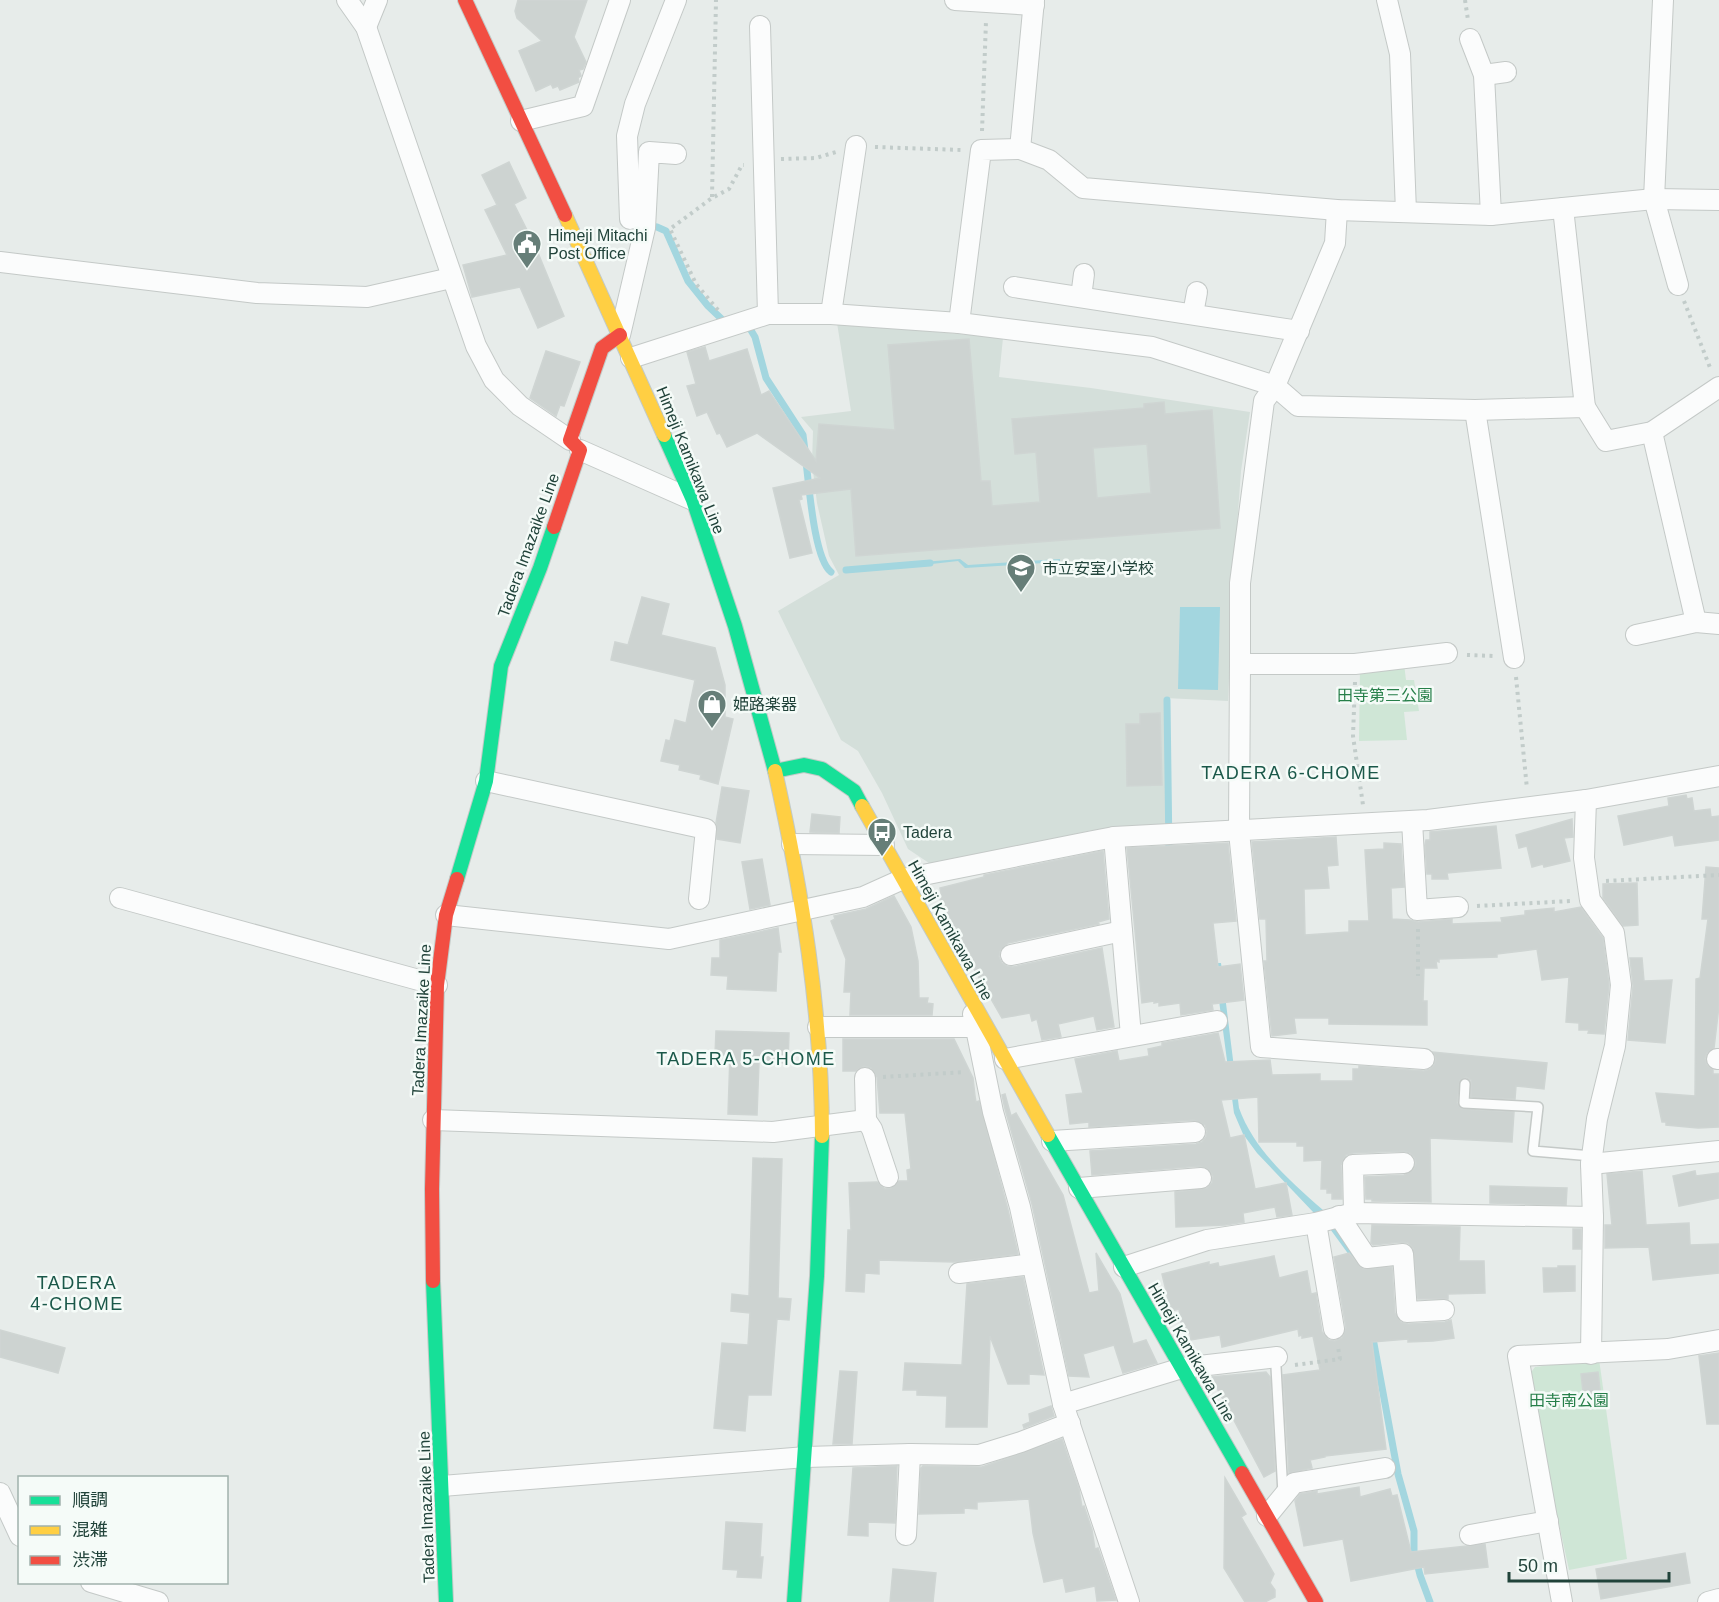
<svg xmlns="http://www.w3.org/2000/svg" width="1719" height="1602" font-family="Helvetica,'Noto Sans JP',sans-serif">
<style>
.built{fill:#d4dfda}
.green{fill:#cfe6d6}
.water{fill:#a3d6df}
.lines{fill:none;stroke-linecap:round;stroke-linejoin:round}
.stream{stroke:#a3d6df;stroke-width:7}
.building{fill:#cdd3d1;stroke:#cfd5d3;stroke-width:1.5;fill-rule:evenodd}
.lane-casing{stroke:#c4c9c7;stroke-width:12}
.street-casing{stroke:#c4c9c7;stroke-width:22}
.fast-casing{stroke:#c2cac7;stroke-width:16}
.slow-casing{stroke:#c2cac7;stroke-width:16}
.jam-casing{stroke:#c2cac7;stroke-width:16}
.path{stroke:#c2ccca;stroke-width:4;stroke-dasharray:3 4.5;stroke-linecap:butt}
.lane{stroke:#fbfcfc;stroke-width:9}
.street{stroke:#fbfcfc;stroke-width:20}
.fast{stroke:#16e098;stroke-width:14}
.slow{stroke:#ffcf43;stroke-width:14}
.jam{stroke:#f24e42;stroke-width:14}
.labels{text-anchor:middle;stroke-width:5;stroke-linejoin:round;paint-order:stroke}
.poi-label{font-size:16px;fill:#21433a;stroke:#f5fbf8;text-anchor:start}
.street-label{font-size:16px;fill:#21433a;stroke:#f5fbf8}
.park-label{font-size:16px;fill:#267f49;stroke:#f5fbf8}
.neighbourhood-label{font-size:18px;letter-spacing:1.5px;fill:#1a5849;stroke:#f5fbf8}
</style>
<rect width="100%" height="100%" fill="#e7ecea"/>
<polygon class="built" points="837,323 1003,338 999,377 1091,388 1250,412 1241,471 1234,568 1228,701 1165,698 1166,827 1093,830 932,865 908,849 882,793 858,751 841,740 778,611 839,575 829,556 817,503 812,463 813,431 801,417 851,411"/>
<g class="green">
<polygon points="1404,664 1406,680 1414,680 1419,711 1404,712 1407,740 1359,741 1360,667"/>
<polygon points="1599,1359 1627,1559 1569,1570 1528,1380 1529,1375 1535,1367"/>
</g>
<g class="water">
<polygon points="960,559 968,565 1060,559 1060,562 965,568 958,561 923,565 923,562"/>
<polygon points="1180,607 1220,607 1218,690 1178,689"/>
<path d="M1214 963H1221L1239 1108C1254 1150 1291 1182 1323 1210L1314 1213 1257 1153 1243 1134 1234 1113Z"/>
</g>
<g class="lines">
<g class="stream">
<polyline points="657,227 666,231 688,281 708,306 728,325"/>
<polyline points="745,328 749,327 755,337 766,378 803,435 805,451"/>
<path d="M806 462C809 484 814 559 831 572"/>
<polyline points="846,570 930,563"/>
<polyline points="1167,700 1169,854"/>
<polyline points="1330,1223 1357,1260 1359,1272"/>
<polyline points="1372,1333 1398,1474 1414,1531 1414,1551 1420,1575 1430,1602"/>
</g>
</g>
<g class="building">
<polygon points="518,0 587,0 574,37 586,62 583,69 579,70 581,76 578,78 579,82 560,90 558,86 553,88 551,84 536,91 519,51 542,41 517,18 515,11"/>
<polygon points="509,162 526,198 514,204 536,248 564,316 538,328 520,287 472,297 463,265 507,255 485,210 497,205 482,175"/>
<path d="M969 339 981 481H990L992 506 1040 502 1036 452 1015 454 1012 419 1144 408V404L1164 402 1165 414 1212 410 1220 528 856 556 851 489 801 495 802 499 799 500 812 553 790 558 773 488 820 478 757 433 727 447 720 433 717 434 707 412 697 416 687 386 696 384 687 352 705 347 709 361 747 349 761 395 769 391 816 461 819 424 895 430 888 345ZM1147 444 1151 493 1097 498 1093 448Z"/>
<polygon points="546,351 580,362 564,406 560,405 556,416 530,398"/>
<polygon points="642,597 669,604 661,635 715,648 725,685 725,717 733,719 718,784 700,779 701,775 679,770 680,765 661,761 666,740 670,741 675,720 686,723 695,680 611,660 615,642 628,645"/>
<polygon points="1160,713 1162,785 1127,786 1126,724 1140,724 1140,714"/>
<polygon points="722,787 749,791 740,843 717,839 716,823"/>
<polygon points="1686,795 1687,799 1692,798 1694,811 1710,809 1711,817 1719,816 1719,840 1675,846 1673,835 1624,845 1618,816 1669,806 1668,798"/>
<polygon points="812,814 840,817 839,833 810,832"/>
<polygon points="1572,819 1573,837 1564,838 1570,861 1544,867 1543,864 1532,867 1527,846 1519,848 1516,835"/>
<polygon points="1496,826 1501,868 1447,873 1448,879 1432,879 1432,874 1427,874 1425,845 1426,840 1430,840 1430,832"/>
<polygon points="1336,837 1338,865 1327,866 1329,888 1304,889 1305,935 1349,932 1349,921 1369,921 1365,850 1384,849 1384,843 1401,844 1404,887 1391,888 1392,919 1410,920 1418,922 1452,919 1452,924 1502,922 1501,918 1525,915 1525,911 1554,908 1554,912 1581,907 1603,938 1609,985 1604,1034 1588,1033 1589,1030 1579,1030 1579,1023 1566,1022 1569,977 1542,980 1537,949 1497,954 1497,957 1439,959 1439,962 1436,961 1437,968 1424,968 1423,1001 1427,1001 1427,1025 1329,1024 1329,1018 1294,1018 1296,1033 1272,1036 1264,961 1267,961 1266,919 1260,919 1252,842"/>
<polygon points="1228,843 1236,921 1213,923 1218,967 1240,964 1244,1000 1212,1004 1213,1010 1181,1015 1180,1003 1159,1006 1159,1002 1154,1003 1154,1001 1142,1003 1127,848"/>
<polygon points="1103,851 1109,919 1098,922 1099,924 1008,943 1000,951 999,957 1002,963 1007,966 1013,967 1102,948 1114,1027 1097,1030 1094,1016 1058,1024 1061,1037 1042,1040 1037,1019 1032,1021 1030,1013 1002,1018 975,971 956,928 952,929 944,916 939,894 941,893 940,888 984,877 984,875"/>
<polygon points="762,859 770,905 750,909 742,862"/>
<polygon points="1706,867 1719,868 1719,1006 1714,1048 1707,1053 1705,1058 1707,1065 1713,1070 1713,1074 1719,1074 1719,1127 1698,1128 1666,1125 1666,1122 1662,1122 1656,1093 1695,1096 1696,979 1700,978 1708,919 1702,919"/>
<polygon points="1637,883 1638,925 1623,926 1603,898 1603,884"/>
<polygon points="894,896 911,927 918,961 919,998 928,998 927,1003 933,1004 932,1015 850,1015 851,992 844,992 846,959 831,921 835,919 834,916 866,909"/>
<polygon points="778,928 781,952 778,952 776,991 727,989 728,976 711,975 712,958 720,958 720,940"/>
<polygon points="1630,958 1642,958 1644,981 1672,980 1665,1043 1628,1040 1633,986"/>
<polygon points="716,1031 789,1033 788,1063 759,1062 757,1115 728,1114 730,1055 715,1055"/>
<polygon points="1218,1033 1225,1062 1270,1060 1272,1075 1320,1074 1320,1081 1353,1081 1353,1069 1359,1069 1359,1066 1424,1071 1430,1069 1434,1065 1436,1059 1433,1052 1547,1063 1544,1089 1516,1086 1515,1099 1471,1097 1471,1080 1466,1077 1460,1080 1457,1103 1461,1109 1514,1112 1512,1142 1430,1138 1431,1202 1372,1201 1372,1199 1366,1199 1365,1177 1404,1175 1414,1169 1416,1163 1414,1157 1410,1153 1404,1151 1353,1153 1346,1155 1341,1165 1342,1199 1332,1199 1332,1193 1327,1193 1327,1189 1321,1189 1322,1160 1304,1161 1304,1146 1297,1146 1297,1142 1259,1142 1258,1097 1221,1100 1230,1138 1244,1135 1255,1189 1286,1183 1292,1215 1277,1217 1275,1207 1243,1213 1244,1222 1225,1225 1176,1227 1175,1192 1207,1188 1212,1183 1213,1176 1210,1171 1200,1166 1092,1175 1090,1151 1196,1144 1202,1142 1206,1137 1207,1131 1205,1125 1194,1120 1089,1127 1089,1122 1070,1124 1066,1095 1083,1093 1075,1059 1117,1051 1119,1061 1149,1056 1148,1049 1162,1046 1162,1043"/>
<polygon points="843,1039 954,1039 973,1078 975,1096 976,1102 979,1101 1008,1210 1018,1254 954,1262 879,1260 879,1274 865,1273 864,1292 846,1291 848,1230 851,1230 849,1183 877,1182 885,1189 891,1188 899,1181 908,1181 907,1170 911,1169 905,1113 880,1113 877,1077 871,1068 864,1066 856,1071 843,1071"/>
<polygon points="1005,1094 1011,1116 1016,1113 1063,1195 1089,1293 1099,1291 1096,1253 1120,1294 1133,1344 1146,1340 1157,1363 1123,1373 1114,1345 1083,1354 1089,1377 1069,1376 1032,1204 1005,1109 1002,1095"/>
<polygon points="753,1158 782,1159 778,1298 791,1299 789,1320 777,1319 771,1395 748,1395 745,1431 714,1428 722,1343 748,1345 750,1313 731,1311 732,1294 749,1296"/>
<polygon points="1642,1171 1646,1225 1689,1223 1690,1245 1719,1244 1719,1273 1653,1280 1649,1247 1605,1248 1605,1225 1612,1225 1607,1174"/>
<polygon points="1695,1171 1696,1176 1719,1173 1719,1198 1679,1206 1673,1176"/>
<polygon points="1490,1186 1567,1188 1566,1205 1490,1203"/>
<polygon points="1372,1225 1460,1227 1459,1261 1484,1261 1485,1293 1448,1294 1448,1299 1418,1299 1413,1248 1408,1243 1402,1242 1373,1245 1371,1243"/>
<rect x="1573" y="1229" width="8" height="20"/>
<polygon points="1349,1253 1363,1269 1392,1267 1395,1313 1401,1322 1408,1324 1445,1322 1451,1320 1454,1338 1433,1341 1408,1342 1408,1339 1372,1342 1386,1449 1325,1456 1325,1457 1310,1460 1312,1468 1289,1473 1283,1375 1320,1370 1313,1336 1302,1338 1302,1335 1299,1336 1298,1329 1222,1347 1220,1335 1191,1340 1190,1333 1183,1334 1179,1309 1171,1311 1162,1274 1209,1262 1209,1265 1218,1263 1219,1267 1274,1256 1279,1278 1307,1271 1311,1294 1316,1293 1322,1332 1329,1340 1335,1341 1342,1338 1346,1328 1334,1257"/>
<polygon points="1558,1266 1575,1266 1575,1291 1544,1292 1543,1268 1558,1268"/>
<polygon points="1023,1277 1044,1375 1029,1374 1029,1384 1008,1384 990,1336 987,1427 946,1427 947,1396 917,1395 917,1390 903,1390 905,1363 962,1365 967,1284"/>
<polygon points="0,1330 65,1348 58,1373 0,1357"/>
<polygon points="1719,1353 1719,1424 1707,1424 1699,1356"/>
<polygon points="840,1371 857,1372 852,1444 833,1444"/>
<polygon points="1266,1372 1270,1377 1275,1471 1264,1477 1211,1377"/>
<polygon points="1598,1372 1601,1398 1584,1400 1581,1374"/>
<polygon points="1051,1406 1054,1416 1024,1428 1023,1425 1030,1422 1029,1414"/>
<polygon points="1062,1439 1079,1489 1082,1507 1084,1506 1092,1530 1095,1549 1098,1548 1116,1600 1097,1601 1095,1586 1066,1592 1063,1578 1044,1582 1033,1533 1029,1499 977,1502 977,1509 964,1508 964,1513 919,1514 921,1468 923,1466 982,1467"/>
<polygon points="897,1466 895,1523 868,1522 868,1536 848,1535 853,1468"/>
<polygon points="1225,1478 1246,1514 1241,1517 1274,1574 1270,1583 1275,1590 1275,1597 1265,1602 1245,1602 1224,1568"/>
<polygon points="1359,1487 1360,1497 1390,1489 1392,1496 1397,1495 1411,1552 1485,1544 1488,1567 1425,1574 1424,1567 1351,1581 1343,1539 1304,1546 1295,1501 1300,1494 1317,1491 1317,1494"/>
<polygon points="726,1522 762,1524 760,1557 763,1557 761,1578 737,1577 738,1570 723,1569"/>
<polygon points="1685,1553 1690,1583 1601,1599 1596,1569"/>
<polygon points="893,1569 936,1573 933,1602 890,1602"/>
</g>
<g class="lines">
<g class="lane-casing">
<g id="lane">
<polyline points="1465,1084 1464,1103 1538,1107 1533,1151 1592,1156"/>
<polyline points="1276,1367 1283,1494"/>
</g>
</g>
<g class="street-casing">
<g id="street">
<polyline points="347,0 366,27 476,346 494,380 520,406 570,440"/>
<polyline points="955,0 1034,5"/>
<polyline points="1387,0 1400,54 1406,212"/>
<polyline points="1663,0 1654,199 1678,285"/>
<polyline points="760,26 768,314"/>
<polyline points="366,27 377,0"/>
<polyline points="1470,39 1484,75 1491,215"/>
<polyline points="1484,75 1506,72"/>
<polyline points="521,121 583,106 620,0"/>
<polyline points="1020,149 1034,0"/>
<polyline points="1719,200 1654,199 1491,215 1337,210 1083,188 1049,160 1020,149 981,150 959,323 1152,347 1275,386 1298,406 1475,410 1585,407 1606,441 1652,432 1719,387"/>
<polyline points="1563,208 1585,407"/>
<polyline points="1337,210 1335,243 1275,386 1264,401 1240,583 1240,664 1239,832 1261,1047 1424,1059"/>
<polyline points="630,219 627,136 635,104 676,0"/>
<polyline points="0,262 257,293 367,297 451,278"/>
<polyline points="1014,287 1299,331"/>
<polyline points="1081,297 1084,274"/>
<polyline points="831,314 856,146"/>
<polyline points="1193,314 1197,292"/>
<polyline points="620,335 645,228 649,152 676,154"/>
<polyline points="631,358 768,314 831,314 959,323"/>
<polyline points="1475,410 1514,658"/>
<polyline points="1652,432 1696,622"/>
<polyline points="580,450 693,500"/>
<polyline points="1636,635 1696,622 1719,624"/>
<polyline points="1240,664 1355,664 1447,653"/>
<polyline points="486,781 706,829 699,899"/>
<polyline points="1586,800 1584,858 1590,900 1614,933 1621,985 1615,1046 1597,1119 1591,1164 1593,1217 1591,1354"/>
<polyline points="1412,821 1417,910 1458,907"/>
<polyline points="1114,837 1131,1036"/>
<polyline points="792,844 884,845"/>
<polyline points="120,898 437,985"/>
<polyline points="446,915 669,939 863,897 903,879 1093,841 1114,837 1428,820 1586,800 1719,776"/>
<polyline points="1011,955 1122,931"/>
<polyline points="973,1014 993,1112 1020,1207 1063,1404 1129,1602"/>
<polyline points="818,1027 975,1027"/>
<polyline points="1005,1059 1217,1021"/>
<polyline points="1717,1059 1719,1059"/>
<polyline points="865,1078 866,1120 872,1129 888,1177"/>
<polyline points="433,1120 773,1132 866,1120"/>
<polyline points="1052,1141 1195,1132"/>
<polyline points="1591,1164 1719,1151"/>
<polyline points="1079,1188 1201,1178"/>
<polyline points="1354,1213 1353,1165 1404,1163"/>
<polyline points="1339,1216 1367,1258 1403,1254 1407,1312 1444,1310"/>
<polyline points="1316,1223 1334,1329"/>
<polyline points="1124,1267 1207,1240 1316,1223 1354,1213 1593,1217"/>
<polyline points="959,1273 1032,1264"/>
<polyline points="1063,1404 1182,1368 1277,1357"/>
<polyline points="442,1486 806,1457 910,1454 979,1455 1021,1442 1070,1423"/>
<polyline points="0,1493 20,1536"/>
<polyline points="1267,1516 1294,1483 1385,1468"/>
<polyline points="906,1535 910,1454"/>
<polyline points="1470,1535 1548,1521"/>
<polyline points="91,1582 158,1602"/>
<polyline points="1562,1602 1518,1356 1668,1349 1719,1340"/>
<polyline points="1708,1602 1719,1599"/>
</g>
</g>
<g class="fast-casing">
<g id="fast">
<polyline points="664,435 693,500 735,626 775,771 804,765 822,769 854,791 862,806"/>
<polyline points="457,879 486,781 501,666 540,568 554,527"/>
<polyline points="1048,1135 1242,1473"/>
<polyline points="433,1281 446,1602"/>
<polyline points="794,1602 817,1276 822,1136"/>
</g>
</g>
<g class="slow-casing">
<g id="slow">
<polyline points="565,215 664,435"/>
<path d="M775 771C802 892 822 1012 822 1136"/>
<polyline points="862,806 1048,1135"/>
</g>
</g>
<g class="jam-casing">
<g id="jam">
<polyline points="465,0 565,215"/>
<polyline points="554,527 580,450 570,440 602,348 620,335"/>
<polyline points="433,1281 432,1189 437,985 446,915 457,879"/>
<polyline points="1242,1473 1316,1602"/>
</g>
</g>
<g class="path">
<polyline points="1465,0 1468,20"/>
<polyline points="982,131 986,21"/>
<polyline points="875,147 961,150"/>
<polyline points="781,159 816,158 836,152"/>
<polyline points="712,197 716,0"/>
<polyline points="598,233 614,228"/>
<polyline points="1684,301 1711,370"/>
<polyline points="718,310 696,284 670,229 712,198 729,189 742,165 744,165"/>
<polyline points="1467,655 1495,656"/>
<polyline points="1516,677 1527,789"/>
<polyline points="1355,682 1353,736 1363,805"/>
<polyline points="1606,881 1719,875"/>
<polyline points="1477,906 1571,901"/>
<polyline points="1418,929 1418,976"/>
<polyline points="883,1077 965,1072"/>
<polyline points="1295,1365 1340,1359 1338,1347"/>
</g>
<use href="#lane" class="lane"/>
<use href="#street" class="street"/>
<use href="#fast" class="fast"/>
<use href="#slow" class="slow"/>
<use href="#jam" class="jam"/>
</g>
<defs>
<g id="civic-pin" transform="scale(1.5)"><path d="M0 17L-7.5 6A9.5 9.5 0 1 1 7.5 6Z" fill="#667e78" stroke="#f5fbf8"/><path d="M-.6-6.5H3V-4.5H.6V-3L4-1V1h2V6H-6V1h2V-1L-.6-3ZM-1.2 2.5V6h2.4V2.5Z" fill="#fff"/></g>
<g id="school-pin" transform="scale(1.5)"><path d="M0 17L-7.5 6A9.5 9.5 0 1 1 7.5 6Z" fill="#667e78" stroke="#f5fbf8"/><path d="M0-5L7-2L0 1L-7-2ZM-4 1L0 2.5L4 1V4Q0 6-4 4Z" fill="#fff"/></g>
<g id="shop-pin" transform="scale(1.5)"><path d="M0 17L-7.5 6A9.5 9.5 0 1 1 7.5 6Z" fill="#667e78" stroke="#f5fbf8"/><path d="M-5-2.5h2.3a2.7 3.5 0 0 1 5.4 0H5L5.5 6h-11ZM-1.5-2.5h3a1.5 2.3 0 0 0-3 0Z" fill="#fff"/></g>
<g id="bus-pin" transform="scale(1.5)"><path d="M0 17L-7.5 6A9.5 9.5 0 1 1 7.5 6Z" fill="#667e78" stroke="#f5fbf8"/><path d="M-5-6H5V4H4V6H2V4H-2V6H-4V4H-5ZM-3.5-4V0h7V-4ZM-3.5 1.2v1.5H-2V1.2ZM2 1.2v1.5H3.5V1.2Z" fill="#fff"/></g>
</defs>
<g fill-rule="evenodd">
<use href="#civic-pin" x="527" y="244"/>
<use href="#school-pin" x="1021" y="568"/>
<use href="#shop-pin" x="712" y="704"/>
<use href="#bus-pin" x="882" y="832"/>
</g>
<g class="labels">
<g class="poi-label">
<text x="548" y="241">Himeji Mitachi<tspan x="548" dy="18">Post Office</tspan></text>
<text x="1042" y="574">市立安室小学校</text>
<text x="733" y="710">姫路楽器</text>
<text x="903" y="838">Tadera</text>
</g>
<g class="street-label">
<text transform="translate(691 460) rotate(68)" y="6">Himeji Kamikawa Line</text>
<text transform="translate(528 545) rotate(-70)" y="6">Tadera Imazaike Line</text>
<text transform="translate(951 930) rotate(61)" y="6">Himeji Kamikawa Line</text>
<text transform="translate(421 1020) rotate(-87)" y="6">Tadera Imazaike Line</text>
<text transform="translate(1192 1352) rotate(60)" y="6">Himeji Kamikawa Line</text>
<text transform="translate(426 1507) rotate(-92)" y="6">Tadera Imazaike Line</text>
</g>
<g class="park-label">
<text x="1385" y="701">田寺第三公園</text>
<text x="1569" y="1406">田寺南公園</text>
</g>
<g class="neighbourhood-label">
<text x="1291" y="779">TADERA 6-CHOME</text>
<text x="746" y="1065">TADERA 5-CHOME</text>
<text x="77" y="1289">TADERA<tspan x="77" dy="21">4-CHOME</tspan></text>
</g>
</g>
<rect x="18" y="1476" width="210" height="108" fill="#f5fbf8" stroke="#a0b1ac" stroke-width="1.5"/>
<rect x="30" y="1496" width="30" height="9" fill="#16e098" stroke="#a0b1ac" stroke-width="1.5"/>
<text x="72" y="1506" font-size="18" fill="#21433a">順調</text>
<rect x="30" y="1526" width="30" height="9" fill="#ffcf43" stroke="#a0b1ac" stroke-width="1.5"/>
<text x="72" y="1536" font-size="18" fill="#21433a">混雑</text>
<rect x="30" y="1556" width="30" height="9" fill="#f24e42" stroke="#a0b1ac" stroke-width="1.5"/>
<text x="72" y="1566" font-size="18" fill="#21433a">渋滞</text>
<path d="M1509 1572v9h160v-9" fill="none" stroke="#21433a" stroke-width="3"/>
<text x="1518" y="1572" font-size="18" fill="#21433a" stroke="#f5fbf8" stroke-width="4.5" paint-order="stroke">50 m</text>
</svg>
